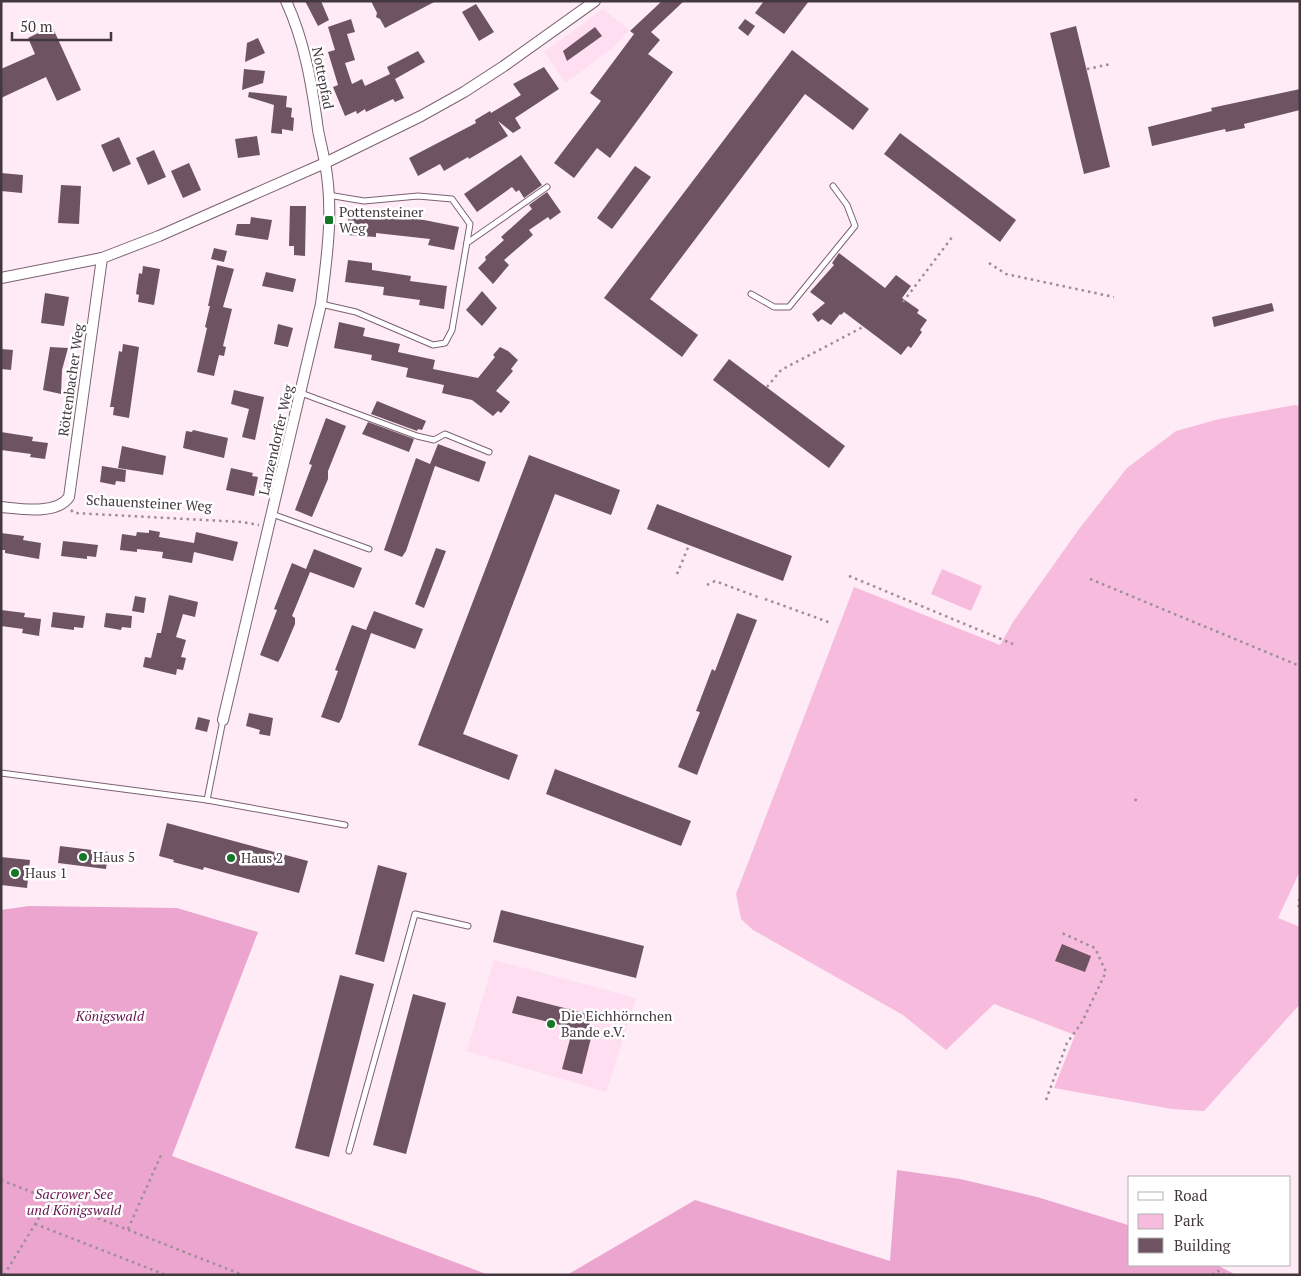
<svg xmlns="http://www.w3.org/2000/svg" width="1301" height="1276" font-family="'PT Serif',serif">
<style>
.built{fill:#fedef0}
.green{fill:#f7bbde}
.forest{fill:#eba5cf}
.building{fill:#6e5363}
.lines{fill:none;stroke-linecap:round;stroke-linejoin:round}
.lane-casing{stroke:#7c6171;stroke-width:7}
.street-casing{stroke:#7c6171;stroke-width:12}
.path{stroke:#9d8d96;stroke-width:2.5;stroke-dasharray:2.5 4;stroke-linecap:butt}
.lane{stroke:#fff;stroke-width:5}
.street{stroke:#fff;stroke-width:10}
.poi-dot{fill:#157727;stroke:#fff;stroke-width:2}
.labels{text-anchor:middle;stroke-width:5;stroke-linejoin:round;paint-order:stroke}
.street-label{font-size:14px;fill:#44383f;stroke:#fff}
.poi-label{font-size:14px;fill:#44383f;stroke:#fff;text-anchor:start}
.park-label{font-size:14px;font-style:italic;fill:#67174f;stroke:#fff}
</style>
<rect width="100%" height="100%" fill="#feebf6"/>
<g class="built">
<polygon points="603,9 629,30 615,46 566,83 544,52"/>
<polygon points="494,960 636,998 606,1092 467,1051"/>
</g>
<g class="green">
<polygon points="1295,405 1300,406 1300,871 1278,918 1300,927 1300,1004 1204,1111 1172,1109 1054,1088 1075,1035 994,1004 946,1050 903,1015 753,930 741,919 736,894 854,587 1000,645 1013,622 1079,529 1127,468 1176,431 1219,419"/>
<polygon points="942,569 982,586 971,611 931,594"/>
</g>
<g class="forest">
<polygon points="29,906 177,908 258,932 172,1156 489,1275 1,1275 1,910"/>
<polygon points="897,1170 960,1179 1037,1197 1125,1224 1130,1226 1130,1265 1217,1265 1236,1275 567,1275 695,1200 890,1261"/>
</g>
<g class="building">
<polygon points="305,1 321,1 329,20 318,26"/>
<polygon points="371,1 436,1 385,28 380,19 376,17 377,13"/>
<polygon points="662,1 684,1 651,32 660,40 648,54 673,72 610,158 597,148 574,178 554,163 601,101 590,93 634,34 630,31"/>
<polygon points="764,1 809,1 784,34 755,13"/>
<polygon points="476,4 494,32 479,41 462,12"/>
<polygon points="351,19 355,32 347,34 355,60 345,63 352,84 362,79 365,86 390,74 387,67 418,51 425,62 395,79 404,98 395,102 393,99 366,112 365,109 357,114 356,111 345,116 333,87 338,85 328,52 335,50 328,27"/>
<polygon points="745,19 755,26 748,36 738,28"/>
<polygon points="52,26 81,90 57,101 46,77 1,98 1,69 35,54 28,38"/>
<polygon points="1076,26 1110,167 1084,174 1050,33"/>
<polygon points="595,27 602,36 567,61 563,51"/>
<polygon points="258,38 265,53 245,62 247,43"/>
<polygon points="792,50 869,109 853,130 805,94 650,299 698,335 682,357 604,298"/>
<polygon points="544,67 559,89 515,118 521,128 513,133 498,121 508,136 469,159 468,157 444,171 440,164 418,176 409,158 476,123 475,120 490,111 491,113 521,95 513,84"/>
<polygon points="244,69 265,71 263,83 242,90"/>
<polygon points="1300,89 1300,110 1244,124 1245,128 1226,132 1225,129 1152,146 1148,127 1212,111 1211,108"/>
<polygon points="249,92 287,96 286,107 292,108 291,117 294,118 293,131 282,129 282,134 271,133 274,105 248,97"/>
<polygon points="900,133 1016,220 1000,242 884,154"/>
<polygon points="257,136 260,155 238,158 235,139"/>
<polygon points="119,137 131,164 113,172 101,145"/>
<polygon points="154,150 166,177 148,185 136,158"/>
<polygon points="521,155 542,185 524,198 519,190 516,192 512,187 477,212 464,194"/>
<polygon points="189,163 201,190 183,198 171,171"/>
<polygon points="635,166 651,177 612,229 597,218"/>
<polygon points="1,173 23,175 22,193 1,191"/>
<polygon points="61,185 81,186 79,224 58,223"/>
<polygon points="547,192 561,212 550,220 548,217 529,230 533,235 504,260 509,265 493,284 478,268 486,260 485,257 504,240 501,237 532,209 529,205"/>
<polygon points="290,206 306,206 305,256 294,255 294,246 289,246"/>
<polygon points="349,209 419,215 419,219 459,227 454,250 428,245 430,239 376,233 376,237 347,235"/>
<polygon points="251,217 272,220 268,240 235,235 237,224 250,224"/>
<polygon points="214,248 227,251 224,262 211,259"/>
<polygon points="839,253 885,288 896,275 911,286 902,298 919,310 917,313 927,320 920,330 922,332 911,348 908,346 901,355 844,312 841,315 840,314 831,325 822,319 818,322 812,314 825,303 810,292 834,265 832,263"/>
<polygon points="348,260 372,263 372,270 411,276 410,281 447,286 444,309 419,305 420,300 383,295 384,287 345,282"/>
<polygon points="217,265 234,269 223,307 232,309 223,346 226,347 224,356 219,355 214,376 197,372 207,328 205,327 210,306 208,306"/>
<polygon points="143,266 160,269 154,305 138,302 139,295 136,294 139,273 142,274"/>
<polygon points="266,272 296,279 293,292 262,286"/>
<polygon points="482,291 497,308 482,326 466,310"/>
<polygon points="45,293 69,297 64,326 41,323"/>
<polygon points="1272,303 1274,311 1214,327 1212,317"/>
<polygon points="339,322 365,328 363,336 400,344 398,352 435,360 433,369 478,378 495,357 493,355 500,347 508,351 518,360 511,369 513,371 496,391 510,402 501,413 498,411 493,416 472,400 442,393 444,385 406,377 408,368 371,360 372,355 334,348"/>
<polygon points="278,324 293,328 288,347 274,344"/>
<polygon points="123,344 139,347 129,418 113,415 114,407 110,407 119,351 122,352"/>
<polygon points="50,347 68,348 62,370 61,394 43,390"/>
<polygon points="1,349 13,350 11,370 1,369"/>
<polygon points="729,359 845,446 829,468 713,380"/>
<polygon points="234,390 264,397 255,440 242,437 249,409 231,404"/>
<polygon points="377,401 426,421 422,430 418,429 417,431 371,414"/>
<polygon points="326,418 346,426 328,471 328,479 312,517 295,510 312,465 309,464"/>
<polygon points="368,422 414,439 409,452 362,434"/>
<polygon points="193,430 228,438 224,458 183,448 186,431 192,432"/>
<polygon points="1,432 33,437 32,441 48,443 45,459 30,457 31,454 1,450"/>
<polygon points="438,444 486,462 479,482 435,466 406,551 402,557 384,550 416,458 430,464"/>
<polygon points="122,446 166,456 163,475 118,468"/>
<polygon points="529,455 620,490 611,515 555,494 463,734 518,755 509,780 418,745"/>
<polygon points="102,466 126,470 125,482 116,481 115,485 100,482"/>
<polygon points="231,468 253,473 252,476 258,477 254,496 226,490"/>
<polygon points="657,504 792,556 783,581 647,529"/>
<polygon points="149,530 160,532 159,537 194,543 196,532 238,542 233,561 194,552 192,563 162,558 163,552 137,549 137,552 120,550 122,534 136,536 137,532 149,533"/>
<polygon points="1,533 24,536 23,540 41,543 39,559 5,553 5,550 1,550"/>
<polygon points="63,541 98,545 96,557 87,556 87,559 61,556"/>
<polygon points="436,548 446,551 424,608 415,604"/>
<polygon points="314,549 362,568 354,588 310,572 292,616 295,618 295,624 281,657 278,662 260,655 277,610 274,609 292,563 306,569"/>
<polygon points="169,595 198,602 195,617 183,614 176,637 186,640 181,657 186,658 183,670 177,669 176,675 143,667 145,657 151,658 157,633 161,633"/>
<polygon points="135,596 146,598 144,613 132,611"/>
<polygon points="1,610 25,613 24,617 41,619 39,636 22,633 23,629 1,626"/>
<polygon points="374,611 423,629 415,649 371,633 342,718 339,723 321,717 338,671 335,670 352,625 366,630"/>
<polygon points="53,612 85,616 83,628 74,627 74,630 51,627"/>
<polygon points="106,613 132,616 131,628 122,627 121,630 104,627"/>
<polygon points="737,613 757,620 697,775 678,767 700,712 696,711 712,669 715,671"/>
<polygon points="249,713 273,718 270,736 259,734 260,730 246,726"/>
<polygon points="198,717 210,720 207,732 195,729"/>
<polygon points="555,769 691,821 681,846 546,794"/>
<polygon points="167,823 308,861 299,893 204,867 203,870 173,862 174,860 159,856"/>
<polygon points="60,846 108,852 106,869 58,863"/>
<polygon points="1,857 30,860 27,888 1,885"/>
<polygon points="378,865 407,873 384,962 355,954"/>
<polygon points="501,910 644,946 636,978 493,942"/>
<polygon points="1062,944 1091,956 1085,972 1055,961"/>
<polygon points="340,975 374,984 329,1157 295,1148"/>
<polygon points="413,994 446,1003 406,1154 373,1145"/>
<polygon points="517,996 592,1015 588,1029 591,1029 589,1038 591,1038 582,1074 562,1069 573,1028 512,1013"/>
</g>
<g class="lines">
<g class="lane-casing">
<g id="lane">
<polyline points="467,243 547,187"/>
<polyline points="751,294 774,307 789,307 855,226 847,205 833,186"/>
<polyline points="321,304 356,312 433,345 445,343 452,330 470,224 452,199 418,196 364,201 328,195"/>
<polyline points="301,393 417,436 434,440 445,434 489,452"/>
<polyline points="272,514 369,549"/>
<polyline points="1,773 207,800 345,825"/>
<polyline points="207,800 223,720"/>
<polyline points="349,1151 415,914 468,926"/>
</g>
</g>
<g class="street-casing">
<g id="street">
<polyline points="1,278 102,258 159,236 325,163 421,116 464,92 504,66 595,1"/>
<path d="M1 507C21 509 57 515 69 497L102 258"/>
<path d="M223 720 321 304C327 257 334 210 325 163 323 152 320 141 318 130 312 86 305 42 286 1"/>
</g>
</g>
<g class="path">
<polyline points="1087,69 1111,64"/>
<polyline points="989,263 1006,274 1114,297"/>
<polyline points="903,302 953,236"/>
<polyline points="767,387 781,370 863,327"/>
<polyline points="71,510 74,513 242,522 259,525"/>
<polyline points="677,574 689,545"/>
<polyline points="849,576 1013,644"/>
<polyline points="1090,579 1300,666"/>
<polyline points="707,585 715,581 758,597"/>
<polyline points="765,599 831,623"/>
<polyline points="1135,801 1138,796"/>
<polyline points="1300,899 1298,902 1300,913"/>
<polyline points="1046,1100 1067,1043 1082,1022 1106,972 1095,948 1062,933"/>
<polyline points="1,1180 243,1275"/>
<polyline points="35,1224 166,1275"/>
<polyline points="128,1229 161,1155"/>
<polyline points="4,1275 51,1198"/>
<polyline points="1212,1275 1218,1271 1225,1275"/>
</g>
<use href="#lane" class="lane"/>
<use href="#street" class="street"/>
</g>
<g class="poi-dot">
<rect x="324" y="215" width="10" height="10" rx="2.5"/>
<circle cx="83" cy="857" r="5"/>
<circle cx="231" cy="858" r="5"/>
<circle cx="15" cy="873" r="5"/>
<circle cx="551" cy="1024" r="5"/>
</g>
<g class="labels">
<g class="street-label">
<text transform="translate(323 78) rotate(79)" y="5">Nottepfad</text>
<text transform="translate(71 380) rotate(-82)" y="5">Röttenbacher Weg</text>
<text transform="translate(276 440) rotate(-77)" y="5">Lanzendorfer Weg</text>
<text transform="translate(149 503) rotate(3)" y="5">Schauensteiner Weg</text>
</g>
<g class="poi-label">
<text x="339" y="217">Pottensteiner<tspan x="339" dy="16">Weg</tspan></text>
<text x="93" y="862">Haus 5</text>
<text x="241" y="863">Haus 2</text>
<text x="25" y="878">Haus 1</text>
<text x="561" y="1021">Die Eichhörnchen<tspan x="561" dy="16">Bande e.V.</tspan></text>
</g>
<g class="park-label">
<text x="110" y="1021">Königswald</text>
<text x="74" y="1199">Sacrower See<tspan x="74" dy="16">und Königswald</tspan></text>
</g>
</g>
<rect width="1301" height="1276" fill="none" stroke="#44383f" stroke-width="5"/>
<rect x="1128" y="1176" width="162" height="90" fill="#ffffff" stroke="#b4afb2"/>
<rect x="1138" y="1192" width="25" height="8" fill="#ffffff" stroke="#b4afb2"/>
<text x="1174" y="1201" font-size="15" fill="#44383f">Road</text>
<rect x="1138" y="1214" width="25" height="15" fill="#f7bbde" stroke="#b4afb2"/>
<text x="1174" y="1226" font-size="15" fill="#44383f">Park</text>
<rect x="1138" y="1238" width="25" height="15" fill="#6e5363" stroke="#b4afb2"/>
<text x="1174" y="1251" font-size="15" fill="#44383f">Building</text>
<path d="M12 32v8h99v-8" fill="none" stroke="#44383f" stroke-width="2.5"/>
<text x="20" y="32" font-size="15" fill="#44383f" stroke="#ffffff" stroke-width="4" paint-order="stroke">50 m</text>
</svg>
